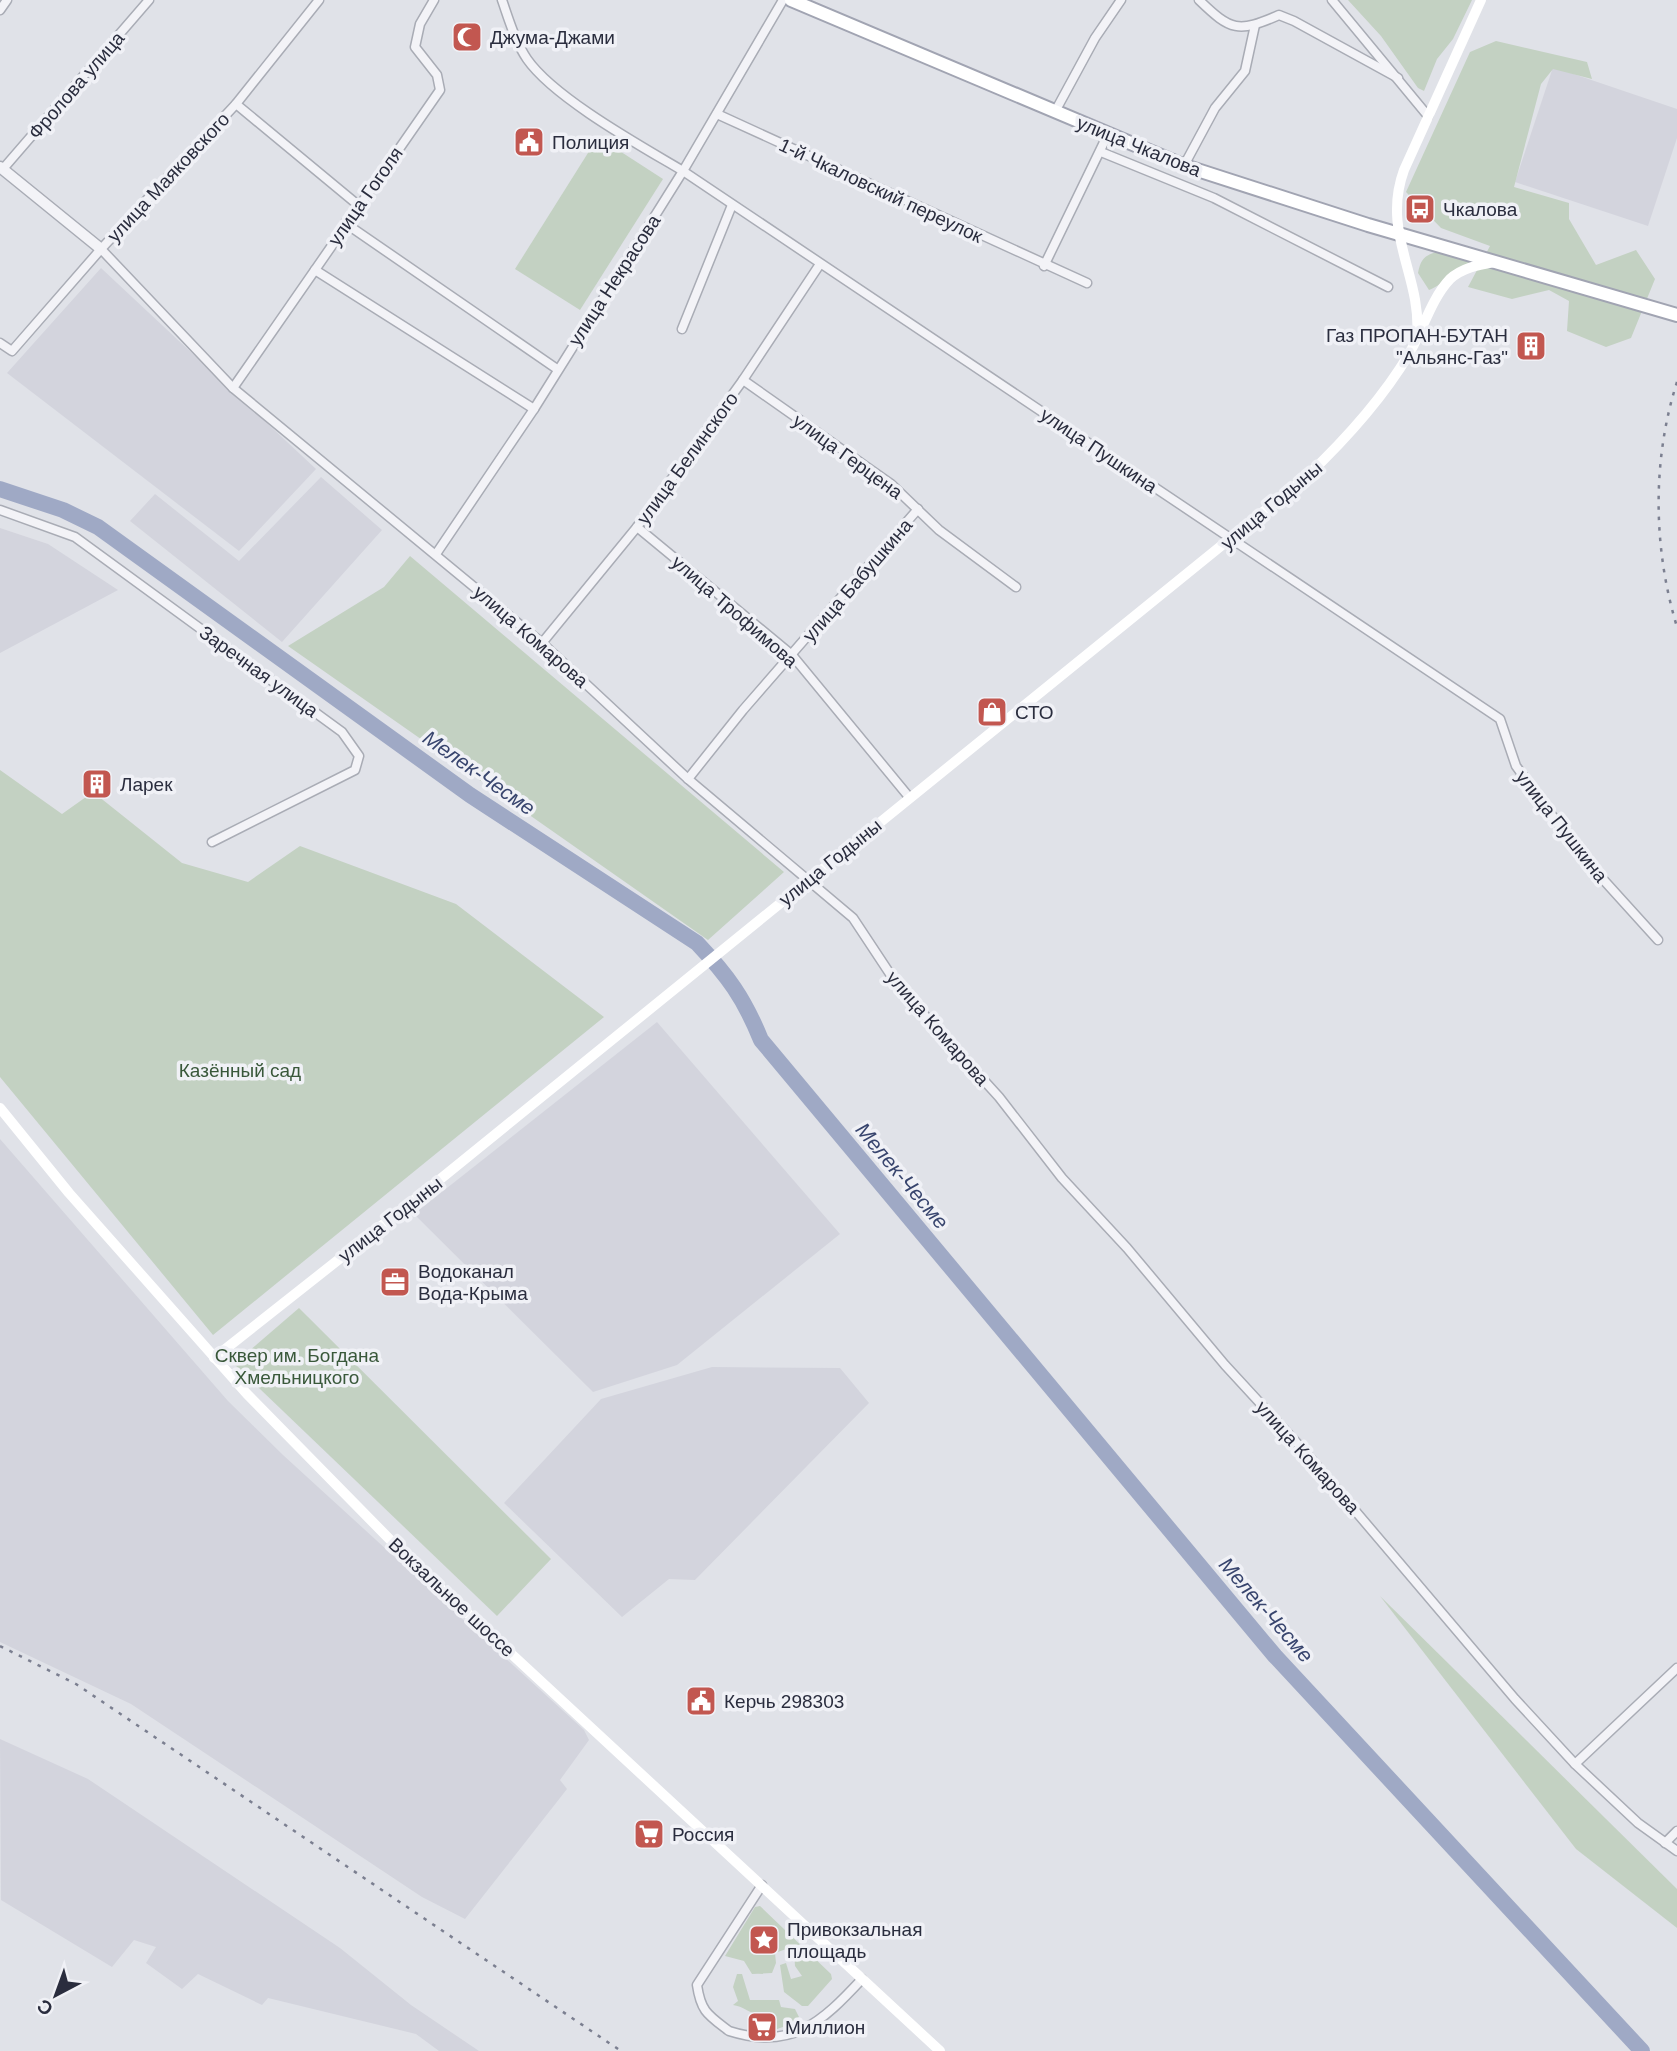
<svg xmlns="http://www.w3.org/2000/svg" width="1677" height="2051" font-family="Helvetica,sans-serif">
<style>
.built{fill:#d3d4dd}
.green{fill:#c3d1c2}
.lines{fill:none;stroke-linecap:round;stroke-linejoin:round}
.river{stroke:#9fa9c5;stroke-width:16}
.minor-casing{stroke:#a9acb5;stroke-width:11}
.tertiary-casing{stroke:#a9acb5;stroke-width:13}
.primary-casing{stroke:#a1a4b2;stroke-width:16}
.minor{stroke:#f3f3f7;stroke-width:8}
.tertiary{stroke:#f3f3f7;stroke-width:10}
.secondary{stroke:#fff;stroke-width:10}
.primary{stroke:#fff;stroke-width:12}
.rail{stroke:#7b7f90;stroke-width:2.5;stroke-dasharray:3.5 7;stroke-linecap:butt}
.labels{text-anchor:middle;stroke-width:7;stroke-linejoin:round;paint-order:stroke}
.poi-label{font-size:19px;fill:#2a2d3e;stroke:#f0f1f6;text-anchor:start}
.street-label{font-size:19px;fill:#2a2d3e;stroke:#f0f1f6}
.park-label{font-size:19px;fill:#39583a;stroke:#f0f1f6}
.water-label{font-size:21px;font-style:italic;fill:#38456e;stroke:#f0f1f6}
</style>
<rect width="100%" height="100%" fill="#e0e2e8"/>
<g class="built">
<polygon points="1553,67 1677,109 1677,138 1648,226 1515,182"/>
<polygon points="101,268 316,469 239,551 7,373"/>
<polygon points="321,477 382,530 282,642 130,521 155,494 239,561"/>
<polygon points="0,528 48,544 118,590 0,653"/>
<polygon points="657,1022 840,1234 677,1365 593,1392 414,1214"/>
<polygon points="0,1139 228,1401 283,1455 584,1730 589,1740 560,1780 567,1789 465,1919 422,1897 131,1704 0,1642"/>
<polygon points="712,1367 840,1368 869,1403 695,1580 669,1579 622,1617 504,1503 601,1399"/>
<polygon points="0,1739 88,1779 340,1948 411,2005 479,2051 439,2051 416,2034 268,1998 262,2005 198,1974 182,1989 146,1963 156,1947 134,1940 112,1967 1,1900"/>
</g>
<g class="green">
<polygon points="1348,0 1472,0 1453,39 1437,59 1424,91 1418,88 1381,36"/>
<polygon points="1496,41 1587,62 1592,79 1553,69 1541,84 1514,187 1569,203 1569,219 1596,265 1636,250 1655,279 1631,338 1606,347 1567,331 1569,301 1549,290 1512,299 1468,287 1490,246 1441,228 1406,192 1470,52"/>
<polygon points="598,137 663,179 580,310 515,269"/>
<path d="M1440 251 1475 261C1450 269 1446 284 1429 290L1418 273C1421 257 1426 255 1440 251Z"/>
<polygon points="410,556 784,872 708,940 288,646 384,587"/>
<polygon points="0,770 62,814 93,792 182,863 248,882 300,846 456,904 604,1017 213,1335 0,1077"/>
<polygon points="299,1308 551,1559 497,1616 234,1364"/>
<polygon points="1380,1596 1677,1889 1677,1928 1576,1849"/>
<polygon points="760,1906 831,1974 832,1979 808,2006 802,2006 784,1992 780,1965 786,1963 791,1979 802,1976 795,1966 794,1951 789,1948 775,1953 776,1963 772,1973 752,1974 744,1961 725,1956 755,1907"/>
<path d="M737 1974H742L750 2000H779L781 2007 795 2009 799 2017 791 2024 769 2032 772 2021C757 2018 744 2006 733 2005L738 2001 733 1987Z"/>
</g>
<g class="lines">
<path class="river" d="M0 489 63 510 98 527 470 795 697 943C728 976 744 998 761 1040L1275 1656 1642 2051"/>
<g class="minor-casing">
<g id="minor">
<path d="M502 0C509 20 515 41 527 59 554 98 641 146 683 171L1500 719 1516 766 1581 855 1658 940"/>
<path d="M1199 0C1231 31 1238 33 1279 15L1294 21 1398 78"/>
<polyline points="1332,0 1428,116"/>
<polyline points="0,10 7,0"/>
<polyline points="236,104 358,205"/>
<polyline points="1057,108 1095,38 1121,0"/>
<polyline points="717,114 1087,283"/>
<polyline points="1101,152 1214,198 1388,287"/>
<polyline points="1187,160 1215,108 1245,71 1255,25"/>
<polyline points="3,169 149,0"/>
<polyline points="345,223 557,369"/>
<polyline points="101,249 233,388 542,643 688,779 853,918 898,986 999,1097 1062,1178 1127,1248 1225,1365 1307,1454 1515,1699 1575,1764 1638,1823 1677,1851"/>
<polyline points="1044,266 1108,134"/>
<polyline points="315,270 534,409"/>
<polyline points="682,329 732,205"/>
<polyline points="0,343 12,351 101,249 236,104 319,0"/>
<polyline points="743,380 891,484 939,530 1016,587"/>
<polyline points="233,388 440,90 437,75 415,47 420,24 434,0"/>
<polyline points="0,510 75,537 342,732 359,756 355,770 212,842"/>
<polyline points="637,527 792,655 909,797"/>
<polyline points="436,554 534,409 683,171 783,0"/>
<polyline points="542,643 637,527 743,380 820,264"/>
<polyline points="688,779 743,710 918,509"/>
<polyline points="1575,1764 1677,1668"/>
<polyline points="1665,1843 1677,1831"/>
<path d="M762 1885 697 1985C701 2012 708 2015 729 2031 792 2051 822 2022 862 1979"/>
</g>
</g>
<g class="tertiary-casing">
<polyline id="tertiary" points="0,167 101,249"/>
</g>
<g class="primary-casing">
<polyline id="primary" points="791,0 1185,166 1368,225 1677,315"/>
</g>
<use href="#minor" class="minor"/>
<use href="#tertiary" class="tertiary"/>
<g class="secondary">
<path d="M1417 336C1422 276 1381 233 1404 170L1481 0"/>
<polyline points="0,1108 69,1193 247,1394 409,1559 940,2051"/>
<path d="M214 1358 433 1185 1306 477C1345 440 1381 401 1409 354 1423 330 1431 299 1450 279 1462 268 1478 265 1494 262"/>
</g>
<use href="#primary" class="primary"/>
<g class="rail">
<path d="M1677 382C1652 460 1653 548 1677 627"/>
<polyline points="0,1646 76,1684 621,2051"/>
</g>
</g>
<defs>
<g id="mosque-square" transform="scale(1.575)"><rect x="-9" y="-9" width="18" height="18" rx="4" fill="#c25750" stroke="#f0f1f6"/><path d="M3.5-4.9A6 6 0 1 0 3.5 4.9A5 5 0 1 1 3.5-4.9Z" fill="#fff"/></g>
<g id="civic-square" transform="scale(1.575)"><rect x="-9" y="-9" width="18" height="18" rx="4" fill="#c25750" stroke="#f0f1f6"/><path d="M-.6-6.5H3V-4.5H.6V-3L4-1V1h2V6H-6V1h2V-1L-.6-3ZM-1.2 2.5V6h2.4V2.5Z" fill="#fff"/></g>
<g id="bus-square" transform="scale(1.575)"><rect x="-9" y="-9" width="18" height="18" rx="4" fill="#c25750" stroke="#f0f1f6"/><path d="M-5-6H5V4H4V6H2V4H-2V6H-4V4H-5ZM-3.5-4V0h7V-4ZM-3.5 1.2v1.5H-2V1.2ZM2 1.2v1.5H3.5V1.2Z" fill="#fff"/></g>
<g id="building-square" transform="scale(1.575)"><rect x="-9" y="-9" width="18" height="18" rx="4" fill="#c25750" stroke="#f0f1f6"/><path d="M-4-6H4V6H1V3H-1V6H-4ZM-2.5-4.3h1.7v1.8h-1.7ZM.8-4.3h1.7v1.8H.8ZM-2.5-1h1.7V.8h-1.7ZM.8-1h1.7V.8H.8Z" fill="#fff"/></g>
<g id="shop-square" transform="scale(1.575)"><rect x="-9" y="-9" width="18" height="18" rx="4" fill="#c25750" stroke="#f0f1f6"/><path d="M-5-2.5h2.3a2.7 3.5 0 0 1 5.4 0H5L5.5 6h-11ZM-1.5-2.5h3a1.5 2.3 0 0 0-3 0Z" fill="#fff"/></g>
<g id="office-square" transform="scale(1.575)"><rect x="-9" y="-9" width="18" height="18" rx="4" fill="#c25750" stroke="#f0f1f6"/><path d="M-6-3h4V-5.5h4V-3h4V5H-6ZM-1-4.5V-3h2v-1.5ZM-6 0V1H6V0Z" fill="#fff"/></g>
<g id="supermarket-square" transform="scale(1.575)"><rect x="-9" y="-9" width="18" height="18" rx="4" fill="#c25750" stroke="#f0f1f6"/><path d="M-6-5.5h2.5l.6 2H6L4.5 2H-2.5L-4.4-4H-6ZM-1.5 3.2a1.3 1.3 0 1 0 .1 0ZM3 3.2a1.3 1.3 0 1 0 .1 0Z" fill="#fff"/></g>
<g id="sight-square" transform="scale(1.575)"><rect x="-9" y="-9" width="18" height="18" rx="4" fill="#c25750" stroke="#f0f1f6"/><path d="M0-6L1.8-2.2L6-1.7L2.9 1.2L3.7 5.4L0 3.3L-3.7 5.4L-2.9 1.2L-6-1.7L-1.8-2.2Z" fill="#fff"/></g>
</defs>
<g fill-rule="evenodd">
<use href="#mosque-square" x="467" y="37"/>
<use href="#civic-square" x="529" y="142"/>
<use href="#bus-square" x="1420" y="209"/>
<use href="#building-square" x="1531" y="346"/>
<use href="#shop-square" x="992" y="712"/>
<use href="#building-square" x="97" y="784"/>
<use href="#office-square" x="395" y="1282"/>
<use href="#civic-square" x="701" y="1701"/>
<use href="#supermarket-square" x="649" y="1834"/>
<use href="#sight-square" x="764" y="1940"/>
<use href="#supermarket-square" x="762" y="2027"/>
</g>
<g class="labels">
<g class="poi-label">
<text x="490" y="44">Джума-Джами</text>
<text x="552" y="149">Полиция</text>
<text x="1443" y="216">Чкалова</text>
<text x="1508" y="342" text-anchor="end">Газ ПРОПАН-БУТАН<tspan x="1508" dy="22">"Альянс-Газ"</tspan></text>
<text x="1015" y="719">СТО</text>
<text x="120" y="791">Ларек</text>
<text x="418" y="1278">Водоканал<tspan x="418" dy="22">Вода-Крыма</tspan></text>
<text x="724" y="1708">Керчь 298303</text>
<text x="672" y="1841">Россия</text>
<text x="787" y="1936">Привокзальная<tspan x="787" dy="22">площадь</tspan></text>
<text x="785" y="2034">Миллион</text>
</g>
<g class="street-label">
<text transform="translate(76 85) rotate(-49)" y="7">Фролова улица</text>
<text transform="translate(1139 146) rotate(22)" y="7">улица Чкалова</text>
<text transform="translate(168 177) rotate(-47)" y="7">улица Маяковского</text>
<text transform="translate(881 190) rotate(25)" y="7">1-й Чкаловский переулок</text>
<text transform="translate(365 196) rotate(-55)" y="7">улица Гоголя</text>
<text transform="translate(614 280) rotate(-57)" y="7">улица Некрасова</text>
<text transform="translate(1099 450) rotate(34)" y="7">улица Пушкина</text>
<text transform="translate(848 456) rotate(36)" y="7">улица Герцена</text>
<text transform="translate(687 458) rotate(-54)" y="7">улица Белинского</text>
<text transform="translate(1271 505) rotate(-40)" y="7">улица Годыны</text>
<text transform="translate(857 580) rotate(-49)" y="7">улица Бабушкина</text>
<text transform="translate(735 611) rotate(41)" y="7">улица Трофимова</text>
<text transform="translate(531 636) rotate(41)" y="7">улица Комарова</text>
<text transform="translate(259 671) rotate(36)" y="7">Заречная улица</text>
<text transform="translate(1562 826) rotate(52)" y="7">улица Пушкина</text>
<text transform="translate(830 862) rotate(-39)" y="7">улица Годыны</text>
<text transform="translate(938 1028) rotate(49)" y="7">улица Комарова</text>
<text transform="translate(390 1219) rotate(-38)" y="7">улица Годыны</text>
<text transform="translate(1308 1457) rotate(48)" y="7">улица Комарова</text>
<text transform="translate(452 1597) rotate(43)" y="7">Вокзальное шоссе</text>
</g>
<g class="park-label">
<text x="240" y="1077">Казённый сад</text>
<text x="297" y="1362">Сквер им. Богдана<tspan x="297" dy="22">Хмельницкого</tspan></text>
</g>
<g class="water-label">
<text transform="translate(479 773) rotate(35)" y="7">Мелек-Чесме</text>
<text transform="translate(902 1176) rotate(50)" y="7">Мелек-Чесме</text>
<text transform="translate(1266 1610) rotate(49)" y="7">Мелек-Чесме</text>
</g>
</g>
<g transform="translate(56 1995) rotate(221)" stroke="#f0f1f6" stroke-width="5" paint-order="stroke">
<path d="M0-5L12 26L0 18L-12 26Z" fill="#2a2d3e"/>
<text y="-10" font-size="19" font-weight="bold" text-anchor="middle" fill="#2a2d3e">С</text>
</g>
</svg>
